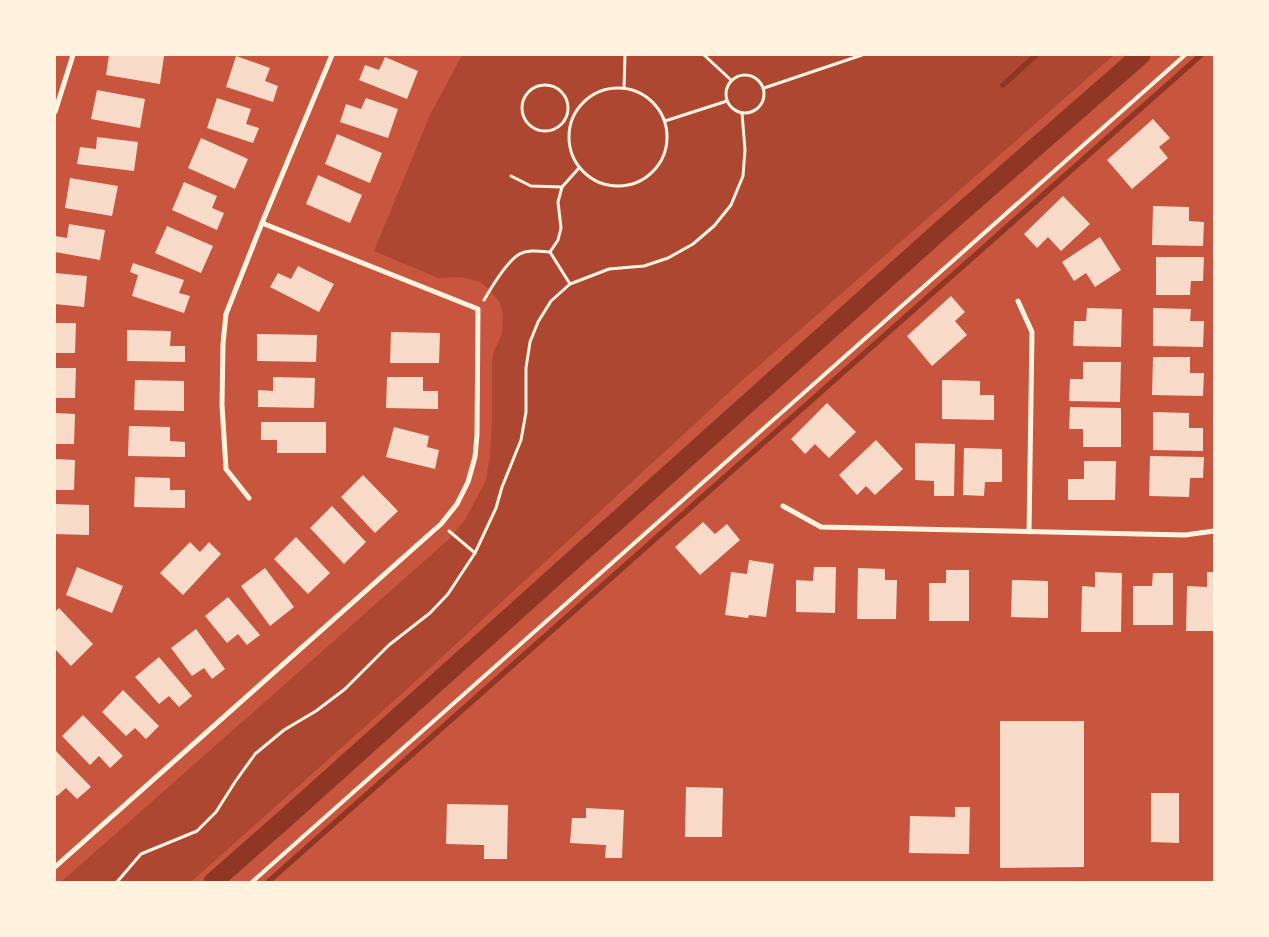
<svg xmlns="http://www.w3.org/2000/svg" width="1269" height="937" font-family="'Golos Text',sans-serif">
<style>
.green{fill:#ae4732}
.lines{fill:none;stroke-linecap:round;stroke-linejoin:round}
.stream{stroke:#8f3625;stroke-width:5.5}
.canal{stroke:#8f3625;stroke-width:19}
.building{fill:#f7dbc8}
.path{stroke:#fff3e0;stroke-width:3}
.service{stroke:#fff3e0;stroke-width:4}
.minor{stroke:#fff3e0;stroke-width:5}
</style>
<rect width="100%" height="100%" fill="#c8553d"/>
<polygon class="green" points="462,55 1114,55 737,385 405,691 191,882 61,882 448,540 465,520 486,480 490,455 492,422 492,362 494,351 502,334 503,315 500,303 490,290 480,282 461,277 438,278 374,251 430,115"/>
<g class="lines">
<g class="stream">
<polyline points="1003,85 1036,55"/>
<polyline points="268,882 1201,55"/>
</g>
<polyline class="canal" points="213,882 288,816 941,230 1141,55"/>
</g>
<g class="building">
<polygon points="109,55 164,56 160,84 106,75"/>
<polygon points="236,56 270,68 265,81 278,86 273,102 226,87"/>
<polygon points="385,57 418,71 407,99 359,80 365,65 379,70"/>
<polygon points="97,90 145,99 140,128 91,119"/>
<polygon points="217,98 251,109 246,124 259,128 253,143 207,128"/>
<polygon points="366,98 398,109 388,138 340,122 346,104 361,109"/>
<polygon points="1153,119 1170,138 1159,147 1168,158 1132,189 1107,160"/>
<polygon points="337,134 382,153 370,183 325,164"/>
<polygon points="97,137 138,142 134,171 77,164 80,147 96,149"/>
<polygon points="201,138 248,159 235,189 188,168"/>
<polygon points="318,175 362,195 350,223 306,204"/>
<polygon points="70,178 118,186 112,216 65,208"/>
<polygon points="184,182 217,196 212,208 224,213 217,230 172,210"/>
<polygon points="1063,196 1090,224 1061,251 1048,237 1037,248 1024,234"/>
<polygon points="1153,206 1189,207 1189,221 1204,222 1203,246 1152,245"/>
<polygon points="69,224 105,230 100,260 55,252 55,236 67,238"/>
<polygon points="167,226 213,246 201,273 155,253"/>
<polygon points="1100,237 1121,270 1095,287 1086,273 1074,281 1062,262"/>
<polygon points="1156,257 1204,257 1203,281 1191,281 1190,295 1156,295"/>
<polygon points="133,263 184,280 179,293 190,296 184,313 132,296 138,275 130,272"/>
<polygon points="298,266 334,284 319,312 270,287 278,273 291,279"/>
<polygon points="55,273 87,276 84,307 55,304"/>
<polygon points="951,296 965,312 955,321 967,335 932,366 907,336"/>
<polygon points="1087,308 1122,309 1121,347 1073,346 1074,321 1086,321"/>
<polygon points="1153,308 1191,309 1190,321 1204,321 1203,347 1153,346"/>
<polygon points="55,323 76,323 75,353 55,353"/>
<polygon points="127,330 171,331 170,346 185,346 185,362 127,361"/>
<polygon points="391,332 440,333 439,363 390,363"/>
<polygon points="257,334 317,335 316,362 257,361"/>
<polygon points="1153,357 1190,357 1190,373 1204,373 1203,396 1152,395"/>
<polygon points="1083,362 1121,362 1120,402 1069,401 1070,379 1083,379"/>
<polygon points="55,368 76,368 75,398 55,398"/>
<polygon points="273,377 315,378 314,408 258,407 258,390 273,391"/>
<polygon points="387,377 423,377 423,391 438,391 438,409 386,408"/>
<polygon points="135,380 184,381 184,411 134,410"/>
<polygon points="942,380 980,381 980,395 994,395 994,420 942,419"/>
<polygon points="827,403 856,432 829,458 815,444 805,454 791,439"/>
<polygon points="1070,407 1121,408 1121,447 1083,447 1083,429 1069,429"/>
<polygon points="1153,412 1189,413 1189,428 1203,428 1203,451 1153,450"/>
<polygon points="55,413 75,414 74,444 55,444"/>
<polygon points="261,422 326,422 326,453 277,453 277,440 261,440"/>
<polygon points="129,426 170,427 170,441 185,442 185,457 128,456"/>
<polygon points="394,427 429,436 427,447 439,450 435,469 386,457"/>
<polygon points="876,440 903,469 875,495 866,486 857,495 839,475"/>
<polygon points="915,443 955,444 954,496 934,496 934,481 915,480"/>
<polygon points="964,448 1002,449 1002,482 985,482 984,496 963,495"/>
<polygon points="1150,456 1204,457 1203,478 1190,478 1189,497 1149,496"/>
<polygon points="55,459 75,460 74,490 55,490"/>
<polygon points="1084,461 1116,461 1115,500 1068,500 1068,479 1084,479"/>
<polygon points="363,475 398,511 375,533 341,497"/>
<polygon points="135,477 170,478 170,490 185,490 185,508 134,507"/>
<polygon points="55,504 89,505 89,535 55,534"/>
<polygon points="332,506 366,542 344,564 310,528"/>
<polygon points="703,522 715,534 727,524 740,540 700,575 675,547"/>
<polygon points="296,537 330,573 308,594 274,559"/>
<polygon points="190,542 200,552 209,542 221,554 183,595 160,573"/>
<polygon points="749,560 774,564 766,617 749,615 748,618 725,615 731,572 747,574"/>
<polygon points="77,567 123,586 112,613 66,595"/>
<polygon points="814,567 836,567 835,613 796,612 796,580 813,581"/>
<polygon points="265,568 294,607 270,626 241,586"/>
<polygon points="858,568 885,569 885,580 897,580 896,619 857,619"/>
<polygon points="946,570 969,570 969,621 929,621 929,583 946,583"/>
<polygon points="1095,572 1122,573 1121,632 1081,632 1082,586 1095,587"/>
<polygon points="1207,572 1214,572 1214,631 1186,631 1187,586 1207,587"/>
<polygon points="1153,573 1173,573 1173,625 1133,625 1133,586 1152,586"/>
<polygon points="1012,580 1048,581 1048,618 1011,617"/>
<polygon points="228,597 260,635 247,645 238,634 227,643 205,616"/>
<polygon points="59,608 93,644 71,666 55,649 55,612"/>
<polygon points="196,629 225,669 212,679 204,668 192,676 171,648"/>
<polygon points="159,657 192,696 179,707 169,696 159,704 135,677"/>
<polygon points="123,690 159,726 146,739 135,728 126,736 102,712"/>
<polygon points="83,715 123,756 110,768 99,756 90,765 62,736"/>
<polygon points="1000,721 1084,721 1084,867 1000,868"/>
<polygon points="55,750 91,787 77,799 66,788 57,796 55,794"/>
<polygon points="686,787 723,788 722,837 685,837"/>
<polygon points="1151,793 1179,793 1179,843 1151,842"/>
<polygon points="447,804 508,805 507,859 484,859 484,845 446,844"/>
<polygon points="955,807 970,807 969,854 909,853 910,816 955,817"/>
<polygon points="586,808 624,810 622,858 605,858 606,845 570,843 572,818 586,818"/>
</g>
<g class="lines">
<g class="path">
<polyline points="704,55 731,80"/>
<circle cx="745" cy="94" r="19"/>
<circle cx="545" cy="108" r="23"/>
<circle cx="618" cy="137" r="49"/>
<polyline points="624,88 625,55"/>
<polyline points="764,88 862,55"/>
<polyline points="665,121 727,101"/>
<polyline points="511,176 531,186 562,187"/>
<polyline points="550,252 558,240 561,228 558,202 562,187 579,168"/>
<path d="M484 300C491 288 507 262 518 255 527 249 539 251 550 252L570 284"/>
<polyline points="449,531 475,553"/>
<polyline points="117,882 141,854 197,831 216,812 235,782 255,754 284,730 316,711 345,689 389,645 430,613 448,594 475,553 496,508 502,487 521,440 526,412 526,368 530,342 538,322 551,301 570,284 609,269 644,266 668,258 693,244 714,226 731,205 743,176 745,150 742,113"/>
</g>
<polyline class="service" points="252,882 1185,55"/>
<g class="minor">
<polyline points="55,112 73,55"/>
<polyline points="1018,301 1032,332 1029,532"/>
<polyline points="249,498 226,469 222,405 223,344 226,314 262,223 332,55"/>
<polyline points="783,506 821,527 1185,535 1214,531"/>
<polyline points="55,867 441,524 457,504 468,482 475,457 477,435 478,309 262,223"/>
</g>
</g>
<rect width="1269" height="937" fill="none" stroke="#fff3e0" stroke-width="112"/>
</svg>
